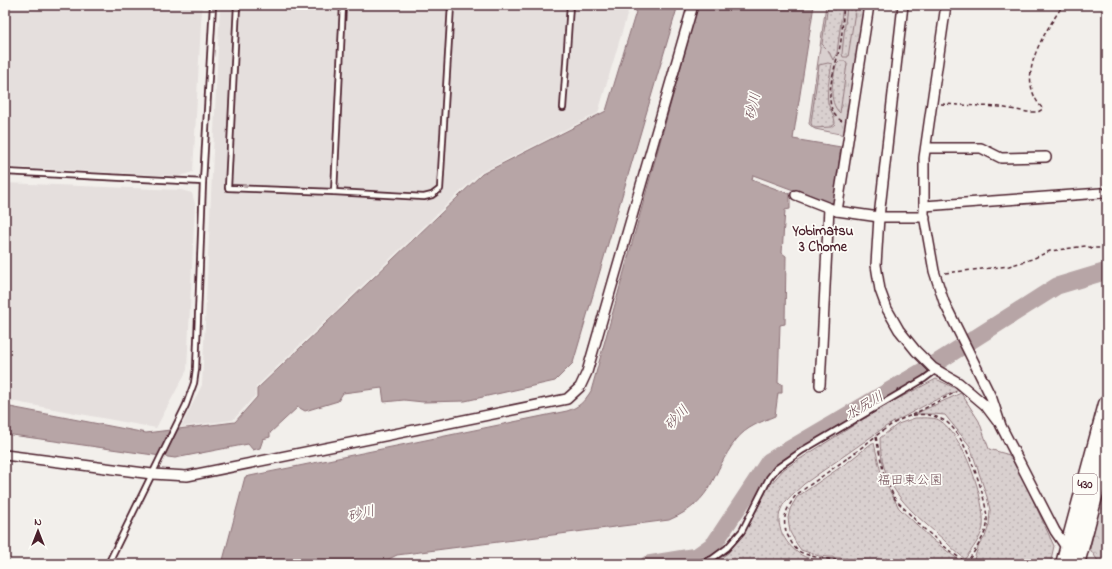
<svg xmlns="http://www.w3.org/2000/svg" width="1112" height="569" font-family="'Indie Flower','Klee One',sans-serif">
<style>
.built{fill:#e5dfdd}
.grass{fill:url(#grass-tufts);stroke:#92787d}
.forest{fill:url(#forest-crowns);stroke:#92787d}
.garden{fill:url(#garden-dots);stroke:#92787d}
.water{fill:#b7a5a6;stroke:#8b6f75}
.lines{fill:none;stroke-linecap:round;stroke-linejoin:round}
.river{stroke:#b7a5a6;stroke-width:17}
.lane-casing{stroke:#4a1f2b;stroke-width:8}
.street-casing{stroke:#4a1f2b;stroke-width:12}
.highway-casing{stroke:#4a1f2b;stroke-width:19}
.path{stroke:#4a1f2b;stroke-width:1.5;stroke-dasharray:4 3;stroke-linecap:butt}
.lane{stroke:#fdfcf7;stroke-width:4.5}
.street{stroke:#fdfcf7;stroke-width:9}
.highway{stroke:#fdfcf7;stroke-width:16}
.labels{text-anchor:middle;stroke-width:3.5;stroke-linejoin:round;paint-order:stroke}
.shield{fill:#fdfcf7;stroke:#806168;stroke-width:1}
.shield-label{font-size:12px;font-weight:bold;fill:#4a1f2b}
.park-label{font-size:13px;fill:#6e4b54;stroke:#fdfcf7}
.water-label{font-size:14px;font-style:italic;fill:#704e56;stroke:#fdfcf7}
.neighbourhood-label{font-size:14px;font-weight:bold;fill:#4a1f2b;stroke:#fdfcf7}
</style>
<defs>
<pattern id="grass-tufts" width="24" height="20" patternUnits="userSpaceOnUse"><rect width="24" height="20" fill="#d9d0cf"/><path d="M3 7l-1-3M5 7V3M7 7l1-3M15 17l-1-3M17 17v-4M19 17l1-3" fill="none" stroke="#bcb2b2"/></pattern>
<pattern id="forest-crowns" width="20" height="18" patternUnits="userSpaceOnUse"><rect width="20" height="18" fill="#d9d0cf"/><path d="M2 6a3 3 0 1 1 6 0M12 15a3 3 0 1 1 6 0" fill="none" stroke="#bcb2b2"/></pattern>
<pattern id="garden-dots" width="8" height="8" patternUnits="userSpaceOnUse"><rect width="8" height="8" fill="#d9d0cf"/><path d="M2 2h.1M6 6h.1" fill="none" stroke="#bcb2b2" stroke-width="1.8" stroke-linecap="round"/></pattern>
</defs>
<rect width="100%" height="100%" fill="#f2efeb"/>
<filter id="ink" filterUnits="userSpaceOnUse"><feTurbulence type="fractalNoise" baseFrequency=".025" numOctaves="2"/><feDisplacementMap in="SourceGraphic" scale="8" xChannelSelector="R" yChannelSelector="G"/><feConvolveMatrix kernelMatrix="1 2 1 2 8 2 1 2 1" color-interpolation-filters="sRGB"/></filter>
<g filter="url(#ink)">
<g class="built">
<polygon points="5,5 202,5 193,172 179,176 5,167"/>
<polygon points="220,5 630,5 598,113 480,173 256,387 255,396 233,420 181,427 202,385"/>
<polygon points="5,183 181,190 192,193 195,204 187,370 156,428 5,400"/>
</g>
<polygon class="grass" points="826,5 865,5 845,135 815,129 809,124"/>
<polygon class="forest" points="1101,499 1107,500 1107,564 1100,564 1090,549"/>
<g class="garden">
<polygon points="828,5 843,5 837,53 833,60 828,50 822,44"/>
<polygon points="847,5 856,5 848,57 843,57 842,54"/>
<path d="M840 61H845L847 64 840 113C827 101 833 80 836 65Z"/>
<path d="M828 63 832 64C830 76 826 90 828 103 830 110 835 116 835 124L831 127 813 128 811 123 819 65Z"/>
<path d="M936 379 959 390 931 402 885 427 804 484C797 491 785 499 781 509 773 528 790 552 808 558 823 563 841 562 856 564H711L728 553 749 525 769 486 784 469 886 405Z"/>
<polygon points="961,393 979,421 989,449 1013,456 1054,546 1050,564 979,564 974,559 979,545 985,537 989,525 990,510 987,497 970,446 945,415 933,414 915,414"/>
<path d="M915 418C922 418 933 417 939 420 963 434 986 500 983 527 981 538 972 549 965 559 954 551 946 541 935 532 904 505 880 483 880 438L898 424Z"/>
<polygon points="872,443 874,443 882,477 899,508 934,541 959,560 957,563 909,564 819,556 801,550 796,543 790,532 788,518 790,509 797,497 848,462"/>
</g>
<g class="water">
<polygon points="638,5 678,5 573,363 555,381 465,401 423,402 404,400 384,402 382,388 343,393 338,401 305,411 298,407 270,433 270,437 263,439 260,448 253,450 248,444 175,458 5,434 5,406 146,433 235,422 257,397 257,389 482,174 606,111"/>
<path d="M698 5H814L793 139 841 147 834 201 831 204 753 175 752 180 790 194V209L785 210 782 253 786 256 785 324 780 325 778 383 782 384V393H778L775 416C761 422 746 427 736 440 710 474 716 500 669 520L397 555 379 564H222L245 477 567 411C579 407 584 402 591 391Z"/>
</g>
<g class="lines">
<polyline class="river" points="648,564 697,556 714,544 769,461 936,363 1057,286 1107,271"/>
<g class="lane-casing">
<g id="lane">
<polyline points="237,5 228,188 334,192 343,5"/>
<polyline points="563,108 570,5"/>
<polyline points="5,172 203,182"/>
<polyline points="334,192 424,197 432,195 440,189 451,5"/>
<polyline points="108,564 186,405 194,383 196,369 203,182 213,5"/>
<polyline points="699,564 712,559 727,548 742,531 769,478 777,468 803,450 924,379 936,370"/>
</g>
</g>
<g class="street-casing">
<g id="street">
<polyline points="903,5 879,217 876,265 880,290 887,309 899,330 916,351 933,368 959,383 985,405 997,421"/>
<polyline points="946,5 924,158 924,215 934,271 944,302 992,399 1001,426 1055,531 1068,550"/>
<polyline points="926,148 981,148 1001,158 1046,157"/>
<polyline points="796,195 837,211 879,217 925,217"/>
<polyline points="924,206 1101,193"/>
<polyline points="837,211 869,5"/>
<polyline points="820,385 829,208"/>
<polyline points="5,455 152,474 187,476 567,399 580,387 587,372 693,5"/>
</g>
</g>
<g class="highway-casing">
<g id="highway">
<polyline points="1064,564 1107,404"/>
<polyline points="1076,564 1107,448"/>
</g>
</g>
<g class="path">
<path d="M941 104 1000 107 1027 112H1038L1043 109C1013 77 1044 34 1063 5"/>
<path d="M842 121C820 109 834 72 838 54 843 38 842 21 844 5"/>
<polyline points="945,273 1009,266 1032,259 1050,251 1086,246 1092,248 1107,248"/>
<polyline points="912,415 956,392"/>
<polyline points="876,437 884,475 895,499 923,528 951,552 969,564"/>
<path d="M886 564C864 561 814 562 797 550 793 546 790 540 787 534 781 518 787 508 796 495 815 481 834 468 853 454 870 442 889 422 910 416 923 412 941 416 950 425 967 440 989 503 987 525 986 534 971 559 964 564"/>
</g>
<use href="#lane" class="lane"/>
<use href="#street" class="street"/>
<use href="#highway" class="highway"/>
</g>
</g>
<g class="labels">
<rect class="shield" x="1073" y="474" width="24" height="20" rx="3"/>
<g class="shield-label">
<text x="1085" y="488">430</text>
</g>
<g class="park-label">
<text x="910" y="484">福田東公園</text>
</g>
<g class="water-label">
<text transform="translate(752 106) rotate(-78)" y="5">砂川</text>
<text transform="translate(864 405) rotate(-30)" y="5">水尻川</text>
<text transform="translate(676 417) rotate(-47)" y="5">砂川</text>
<text transform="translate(361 513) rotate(-13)" y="5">砂川</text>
</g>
<g class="neighbourhood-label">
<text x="823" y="235">Yobimatsu<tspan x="823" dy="16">3 Chome</tspan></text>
</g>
</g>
<rect width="1112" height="569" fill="none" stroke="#fdfcf7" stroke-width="20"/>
<rect x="10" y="10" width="1092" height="549" fill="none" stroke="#4a1f2b" stroke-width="1.5" filter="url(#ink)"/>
<g transform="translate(38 531)" stroke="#fdfcf7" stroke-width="3" paint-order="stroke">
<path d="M0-3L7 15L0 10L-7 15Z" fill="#4a1f2b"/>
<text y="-6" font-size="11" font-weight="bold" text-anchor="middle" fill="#4a1f2b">N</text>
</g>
</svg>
